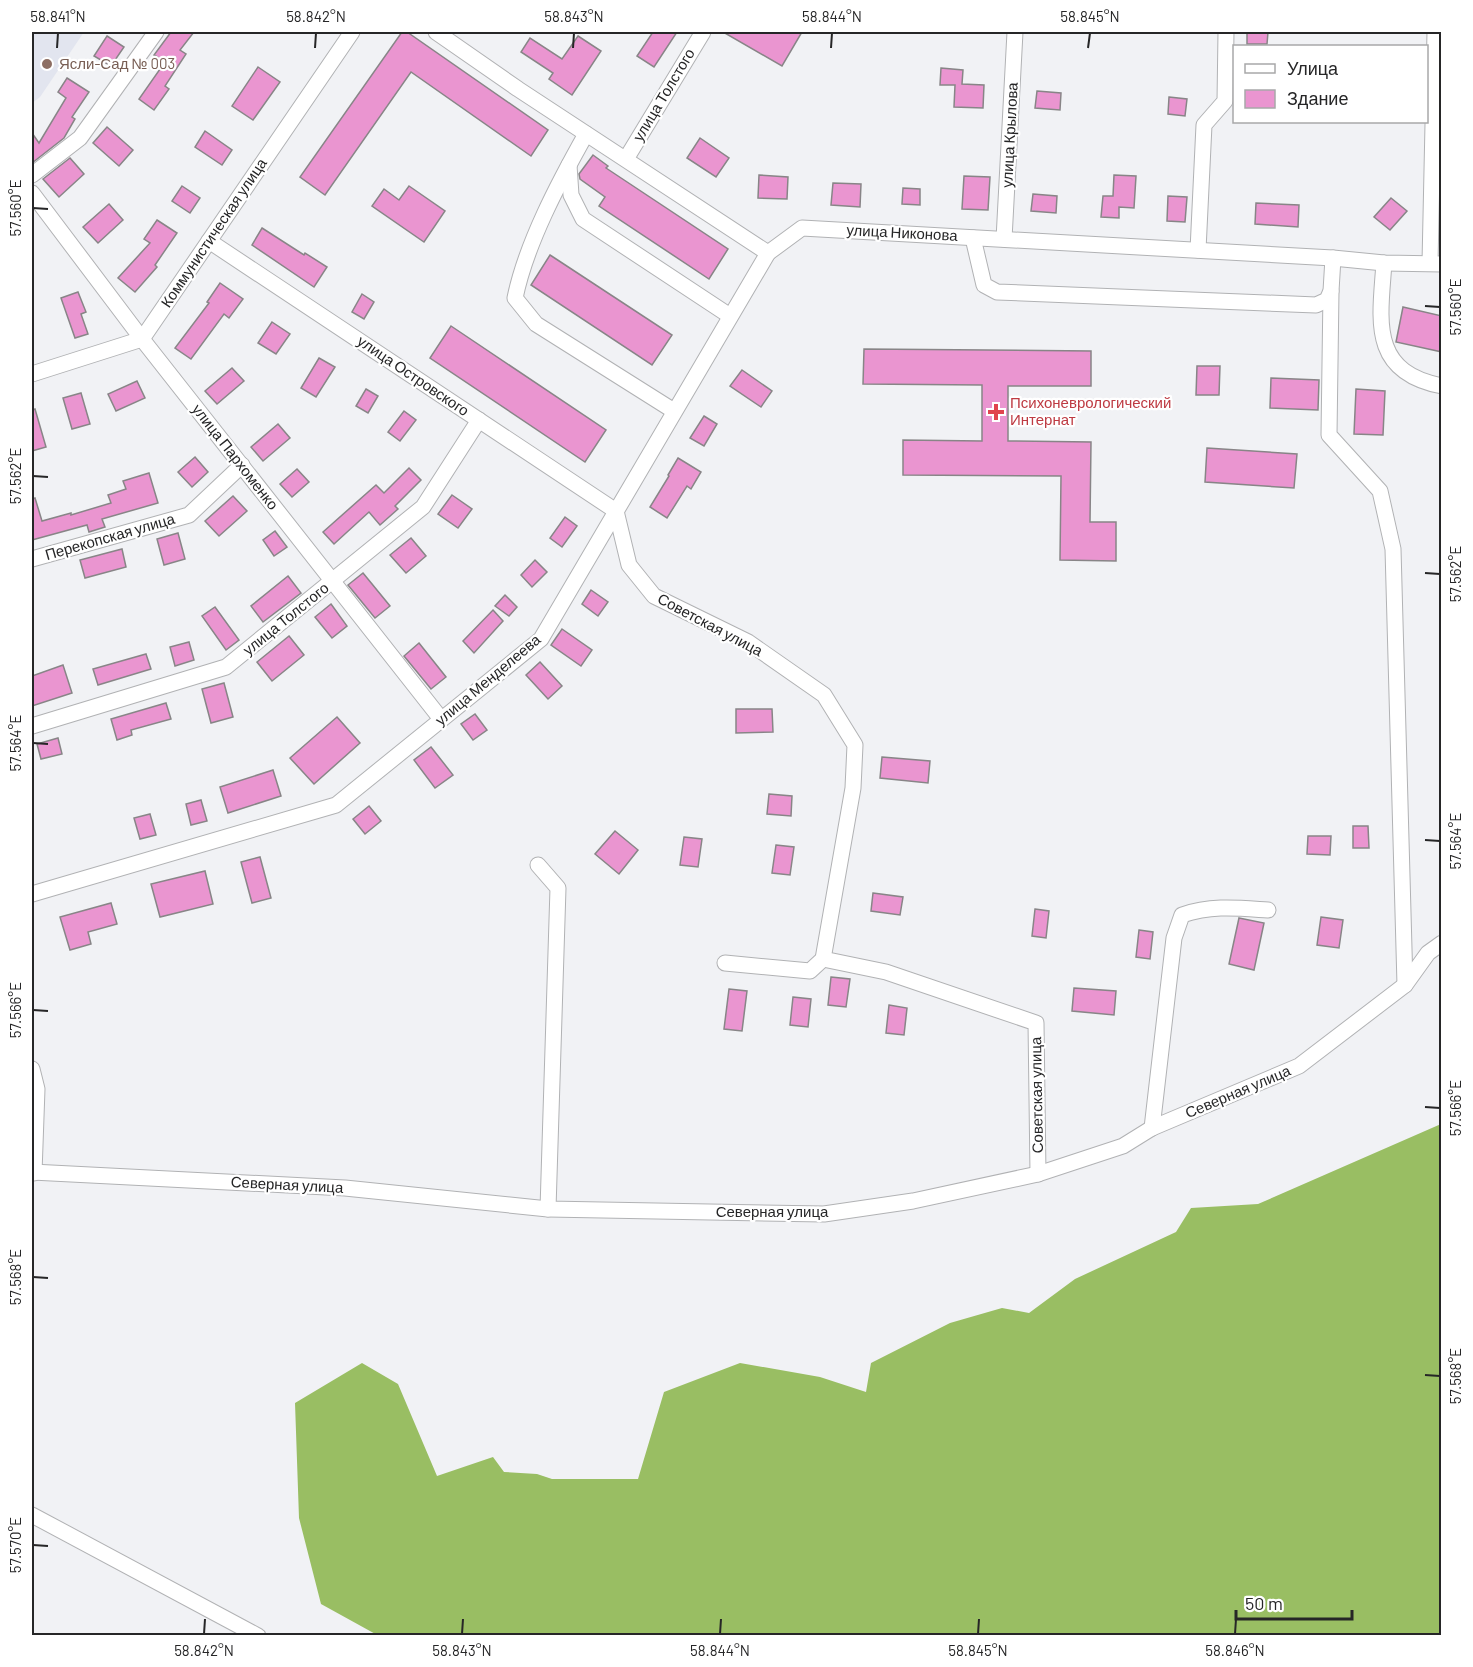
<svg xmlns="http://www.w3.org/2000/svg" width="1473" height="1667" font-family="Barlow,sans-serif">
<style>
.built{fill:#e2e5ef}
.forest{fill:#99be63}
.building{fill:#ea95d0;stroke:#888587;stroke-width:1.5}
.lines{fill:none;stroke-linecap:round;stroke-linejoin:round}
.minor-casing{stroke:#b1b2b4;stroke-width:17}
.minor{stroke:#fff;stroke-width:15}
.ticks{fill:none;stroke:#262627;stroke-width:2}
.education-dot{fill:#8d6e63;stroke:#fff;stroke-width:2}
.health-dot{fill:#e0444e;stroke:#fff;stroke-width:2}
.labels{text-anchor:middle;stroke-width:4.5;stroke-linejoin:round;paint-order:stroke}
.education-label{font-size:15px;fill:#785e54;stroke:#fff;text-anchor:start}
.street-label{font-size:15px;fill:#262627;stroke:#fff}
.health-label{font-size:15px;fill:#be3a42;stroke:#fff;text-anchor:start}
.neatline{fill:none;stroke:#262627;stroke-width:2}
.ticks-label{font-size:15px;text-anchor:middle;fill:#262627}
</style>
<rect width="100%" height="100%" fill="#f1f2f5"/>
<polygon class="built" points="32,32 84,32 40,97 32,103"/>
<polygon class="forest" points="1441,1124 1441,1635 379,1636 321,1604 299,1518 295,1403 362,1363 398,1384 437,1476 493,1457 504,1472 537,1474 552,1479 638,1479 664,1392 740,1363 820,1377 866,1392 871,1363 950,1323 1002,1308 1029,1313 1075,1279 1176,1232 1191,1208 1258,1204"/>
<g class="building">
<polygon points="171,32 194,32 180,50 186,54 165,86 169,89 154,110 139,99 165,62 154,55"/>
<polygon points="402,32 407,32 548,130 531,156 411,72 325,195 300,177"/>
<polygon points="653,32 677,32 654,67 637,56"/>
<polygon points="723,32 802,32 782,66"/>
<polygon points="1247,32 1268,32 1267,44 1247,44"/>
<polygon points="107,36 124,47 111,66 94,56"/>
<polygon points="578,36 601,51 572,95 549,79 553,73 521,52 530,38 562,59"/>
<polygon points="258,67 280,82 253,120 232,106"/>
<polygon points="941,68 963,70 962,84 984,85 983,108 954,107 955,85 940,85"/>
<polygon points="67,78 89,92 72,117 75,119 64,138 32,163 32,133 39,143 66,98 58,92"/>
<polygon points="1037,91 1061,93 1060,110 1035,108"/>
<polygon points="1169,97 1187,99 1185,116 1168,114"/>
<polygon points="107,127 133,150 119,166 93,143"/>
<polygon points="205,131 232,150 222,165 195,147"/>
<polygon points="700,138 729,158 716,177 687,158"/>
<polygon points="593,155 608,166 606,168 728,249 709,279 599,206 605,197 580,179 579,174"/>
<polygon points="70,158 84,174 59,197 43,179"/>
<polygon points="759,175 788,177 787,199 758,198"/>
<polygon points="1114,175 1136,176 1134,208 1119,207 1119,218 1101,217 1103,196 1113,196"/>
<polygon points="964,176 990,177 988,210 962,209"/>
<polygon points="833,183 861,184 860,207 831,205"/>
<polygon points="182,186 200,198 190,213 172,201"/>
<polygon points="409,186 445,211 424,242 372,206 384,189 399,200"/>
<polygon points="903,188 920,189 920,205 902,204"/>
<polygon points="1033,194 1057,196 1056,213 1031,211"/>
<polygon points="1168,196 1187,197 1185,222 1167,221"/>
<polygon points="1391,198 1407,211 1390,230 1374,217"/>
<polygon points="1256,203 1299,205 1298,227 1255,224"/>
<polygon points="109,204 123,220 98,243 83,227"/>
<polygon points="157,220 177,233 155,265 157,267 135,292 118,278 150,243 144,239"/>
<polygon points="262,228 304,255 305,253 327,267 314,287 252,245"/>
<polygon points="550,255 672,335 652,365 531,285"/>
<polygon points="220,283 243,299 229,318 224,314 191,359 175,348 209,303 207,302"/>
<polygon points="78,292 86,312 81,314 88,334 75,338 61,298"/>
<polygon points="362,294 374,302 364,319 352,312"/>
<polygon points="1403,307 1442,316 1442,352 1396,342"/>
<polygon points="272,322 290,334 276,354 258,343"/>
<polygon points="451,326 606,430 585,462 430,358"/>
<polygon points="864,349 1091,351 1091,386 1008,386 1008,441 1091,442 1090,522 1116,522 1116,561 1060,560 1061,476 903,475 903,440 982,441 982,385 863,384"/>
<polygon points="319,358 335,367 316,397 301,388"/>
<polygon points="1197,366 1220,366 1219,395 1196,395"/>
<polygon points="232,368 244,381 217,404 205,391"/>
<polygon points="742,370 772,391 761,407 730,386"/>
<polygon points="1271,378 1319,380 1318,410 1270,408"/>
<polygon points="137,381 145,398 116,411 108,394"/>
<polygon points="366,389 378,396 368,413 356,406"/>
<polygon points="1356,389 1385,391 1383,435 1354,434"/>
<polygon points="81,393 90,424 72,429 63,398"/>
<polygon points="35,409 46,447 32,451 32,410"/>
<polygon points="404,411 416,420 400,441 388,432"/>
<polygon points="704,416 717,424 704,446 690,438"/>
<polygon points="278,424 290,438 263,461 251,447"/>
<polygon points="1207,448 1297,454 1294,488 1205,482"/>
<polygon points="195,457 208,472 192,487 178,472"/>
<polygon points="678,458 701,472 691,489 687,486 667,518 650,507 669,476 668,475"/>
<polygon points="409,468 421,480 395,506 398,509 380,525 369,512 334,544 323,532 376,485 384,493"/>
<polygon points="297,469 309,482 292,497 280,484"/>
<polygon points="149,473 158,503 102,519 105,527 89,532 87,525 32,540 32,499 35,498 42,521 71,513 71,515 111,503 108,495 126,489 123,481"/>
<polygon points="452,495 472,509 458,528 438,514"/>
<polygon points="233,496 247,511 219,536 205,521"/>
<polygon points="565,517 577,526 562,547 550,538"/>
<polygon points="275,531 287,547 274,556 263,540"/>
<polygon points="178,533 185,559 164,565 157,539"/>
<polygon points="411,538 426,556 406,573 390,555"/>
<polygon points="122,549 126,567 85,578 80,560"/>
<polygon points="535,560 547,572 532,587 521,575"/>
<polygon points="363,573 390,606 375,618 348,585"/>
<polygon points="288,576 301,593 263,622 251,606"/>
<polygon points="591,590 608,602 598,616 582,604"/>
<polygon points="505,595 517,607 509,616 495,606"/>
<polygon points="331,604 347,626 332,638 315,617"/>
<polygon points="215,607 239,640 226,650 202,616"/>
<polygon points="493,610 503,621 474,653 463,641"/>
<polygon points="562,629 592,650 581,666 551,645"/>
<polygon points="289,636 304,655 272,681 257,662"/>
<polygon points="189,642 194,660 175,666 170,647"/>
<polygon points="419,643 446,677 431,689 404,656"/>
<polygon points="146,654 151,669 98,685 93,669"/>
<polygon points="540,662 562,686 548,699 526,675"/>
<polygon points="63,665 72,693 32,706 32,676"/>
<polygon points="224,683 233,717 211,723 202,689"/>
<polygon points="166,703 171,719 131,730 132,735 117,740 111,719"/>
<polygon points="736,709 772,709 773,732 736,733"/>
<polygon points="475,714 487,730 473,740 461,724"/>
<polygon points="337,717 360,743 314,784 290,758"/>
<polygon points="58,738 62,754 41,759 37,744"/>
<polygon points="431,747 453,775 435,788 414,760"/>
<polygon points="882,757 930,761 928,783 880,778"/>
<polygon points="273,770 281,796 228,813 220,787"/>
<polygon points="769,794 792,796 791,816 767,814"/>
<polygon points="201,800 207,821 191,825 186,804"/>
<polygon points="369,806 381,821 365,834 353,819"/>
<polygon points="150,814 156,835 140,839 134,818"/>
<polygon points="1353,826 1368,826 1369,848 1353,848"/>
<polygon points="615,831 638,850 619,874 595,854"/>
<polygon points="1308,836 1331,836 1330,855 1307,854"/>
<polygon points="684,837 702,839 698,867 680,865"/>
<polygon points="776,845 794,847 790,875 772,873"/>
<polygon points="260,857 271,898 252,903 241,862"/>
<polygon points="205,871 213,904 160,917 151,884"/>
<polygon points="873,893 903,897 900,915 871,911"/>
<polygon points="111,903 117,924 88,932 91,944 70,950 60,917"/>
<polygon points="1035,909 1049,911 1046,938 1032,936"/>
<polygon points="1321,917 1343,920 1339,948 1317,945"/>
<polygon points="1239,918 1264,923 1254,970 1229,964"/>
<polygon points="1139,930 1153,932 1150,959 1136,957"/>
<polygon points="831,977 850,979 846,1007 828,1005"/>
<polygon points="1074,988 1116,991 1114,1015 1072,1011"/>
<polygon points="729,989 747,991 742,1031 724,1029"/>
<polygon points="793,997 811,999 808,1027 790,1025"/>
<polygon points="889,1005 907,1008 904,1035 886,1033"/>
</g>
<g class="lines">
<g class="minor-casing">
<g id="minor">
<polyline points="436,32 518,89 768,253 802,228 1333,258 1384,263 1442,264"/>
<path d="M586 134C559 182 526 244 515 298L536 324 674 411"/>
<polyline points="626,159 703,32"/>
<polyline points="569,165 571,195 583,219 730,316"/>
<polyline points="32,175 80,138 156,32"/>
<polyline points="32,193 142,339 441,719"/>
<polyline points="973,238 984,285 997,292 1316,305 1327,300 1331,291 1333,258"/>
<polyline points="1004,239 1015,32"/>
<polyline points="209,241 616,511 629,565 654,596 748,642 824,695 855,745 853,788 823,959 886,972 1036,1023 1038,1174"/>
<polyline points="1198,250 1204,125 1225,101 1226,32"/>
<path d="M1384 263C1380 320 1369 372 1442 386"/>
<polyline points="1430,263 1435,32"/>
<polyline points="1331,291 1329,435 1380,491 1393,549 1405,985"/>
<polyline points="32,374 142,339 352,32"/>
<polyline points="32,559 189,515 242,465"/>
<polyline points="32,726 226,667 423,507 479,420"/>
<polyline points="538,865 558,888 548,1209"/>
<polyline points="32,894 336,805 541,639 768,253"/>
<polyline points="725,963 810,971 823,959"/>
<polyline points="32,1069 37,1089 34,1173"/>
<path d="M1152 1128 1174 938 1182 915C1212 905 1237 908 1268 910"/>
<polyline points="32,1172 345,1188 548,1209 824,1214 913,1201 1038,1174 1123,1146 1152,1128 1299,1066 1405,985 1428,953 1442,943"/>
<polyline points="32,1515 258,1636"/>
</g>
</g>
<use href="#minor" class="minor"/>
</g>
<path class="ticks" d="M57 48 58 33M315 48 316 33M573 48 574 33M831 48 832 33M1088 48 1090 33M33 208 48 209M1425 306 1440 307M33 476 48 477M1425 573 1440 574M33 743 48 744M1425 840 1440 841M33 1010 48 1011M1425 1107 1440 1108M33 1277 48 1278M1425 1375 1440 1376M33 1545 48 1546M204 1634 205 1619M462 1634 463 1619M720 1634 721 1619M978 1634 979 1619M1235 1634 1236 1619"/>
<circle class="education-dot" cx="47" cy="64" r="6"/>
<path class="health-dot" d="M993 403h6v6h6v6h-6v6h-6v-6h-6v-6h6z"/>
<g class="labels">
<g class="education-label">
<text x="59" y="69">Ясли-Сад № 003</text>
</g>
<g class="street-label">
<text transform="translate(664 95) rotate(-59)" y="5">улица Толстого</text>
<text transform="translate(1010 135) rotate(-87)" y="5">улица Крылова</text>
<text transform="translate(214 233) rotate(-56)" y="5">Коммунистическая улица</text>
<text transform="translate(902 233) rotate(3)" y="5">улица Никонова</text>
<text transform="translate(413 376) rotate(34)" y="5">улица Островского</text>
<text transform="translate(235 457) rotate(52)" y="5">улица Пархоменко</text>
<text transform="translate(110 537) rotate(-16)" y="5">Перекопская улица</text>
<text transform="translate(286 619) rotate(-39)" y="5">улица Толстого</text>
<text transform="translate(710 625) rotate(28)" y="5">Советская улица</text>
<text transform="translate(488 680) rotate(-40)" y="5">улица Менделеева</text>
<text transform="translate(1238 1092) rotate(-23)" y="5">Северная улица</text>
<text transform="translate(1037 1095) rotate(-91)" y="5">Советская улица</text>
<text transform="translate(287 1185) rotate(3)" y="5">Северная улица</text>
<text x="772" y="1217">Северная улица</text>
</g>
<g class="health-label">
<text x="1010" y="408">Психоневрологический<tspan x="1010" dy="17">Интернат</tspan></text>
</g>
</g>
<rect width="1473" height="1667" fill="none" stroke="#ffffff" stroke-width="66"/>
<rect x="1233" y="45" width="195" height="78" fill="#ffffff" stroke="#a8a8a9" stroke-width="1.5"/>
<rect x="1245" y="64" width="30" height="9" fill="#ffffff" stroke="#a8a8a9" stroke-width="1.5"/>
<text x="1287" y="75" font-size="18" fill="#262627">Улица</text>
<rect x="1245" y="90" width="30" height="18" fill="#ea95d0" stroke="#a8a8a9" stroke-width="1.5"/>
<text x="1287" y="105" font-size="18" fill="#262627">Здание</text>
<path d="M1236 1610v9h116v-9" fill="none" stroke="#262627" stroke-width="3"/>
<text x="1245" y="1610" font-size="18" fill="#262627" stroke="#ffffff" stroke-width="4.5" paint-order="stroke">50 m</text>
<rect x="33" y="33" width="1407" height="1601" class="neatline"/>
<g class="ticks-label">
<text x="58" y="22">58.841°N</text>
<text x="316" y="22">58.842°N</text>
<text x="574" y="22">58.843°N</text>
<text x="832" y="22">58.844°N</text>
<text x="1090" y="22">58.845°N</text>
<text transform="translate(16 208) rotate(-90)" y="5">57.560°E</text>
<text transform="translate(1456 307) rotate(-90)" y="5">57.560°E</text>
<text transform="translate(16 476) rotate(-90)" y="5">57.562°E</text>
<text transform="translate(1456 574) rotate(-90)" y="5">57.562°E</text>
<text transform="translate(16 743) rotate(-90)" y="5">57.564°E</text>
<text transform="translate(1456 841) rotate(-90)" y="5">57.564°E</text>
<text transform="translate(16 1010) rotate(-90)" y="5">57.566°E</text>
<text transform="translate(1456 1108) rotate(-90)" y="5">57.566°E</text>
<text transform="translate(16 1277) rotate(-90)" y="5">57.568°E</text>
<text transform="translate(1456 1376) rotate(-90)" y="5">57.568°E</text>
<text transform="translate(16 1545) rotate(-90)" y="5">57.570°E</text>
<text x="204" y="1656">58.842°N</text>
<text x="462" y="1656">58.843°N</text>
<text x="720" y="1656">58.844°N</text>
<text x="978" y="1656">58.845°N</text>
<text x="1235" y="1656">58.846°N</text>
</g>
</svg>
